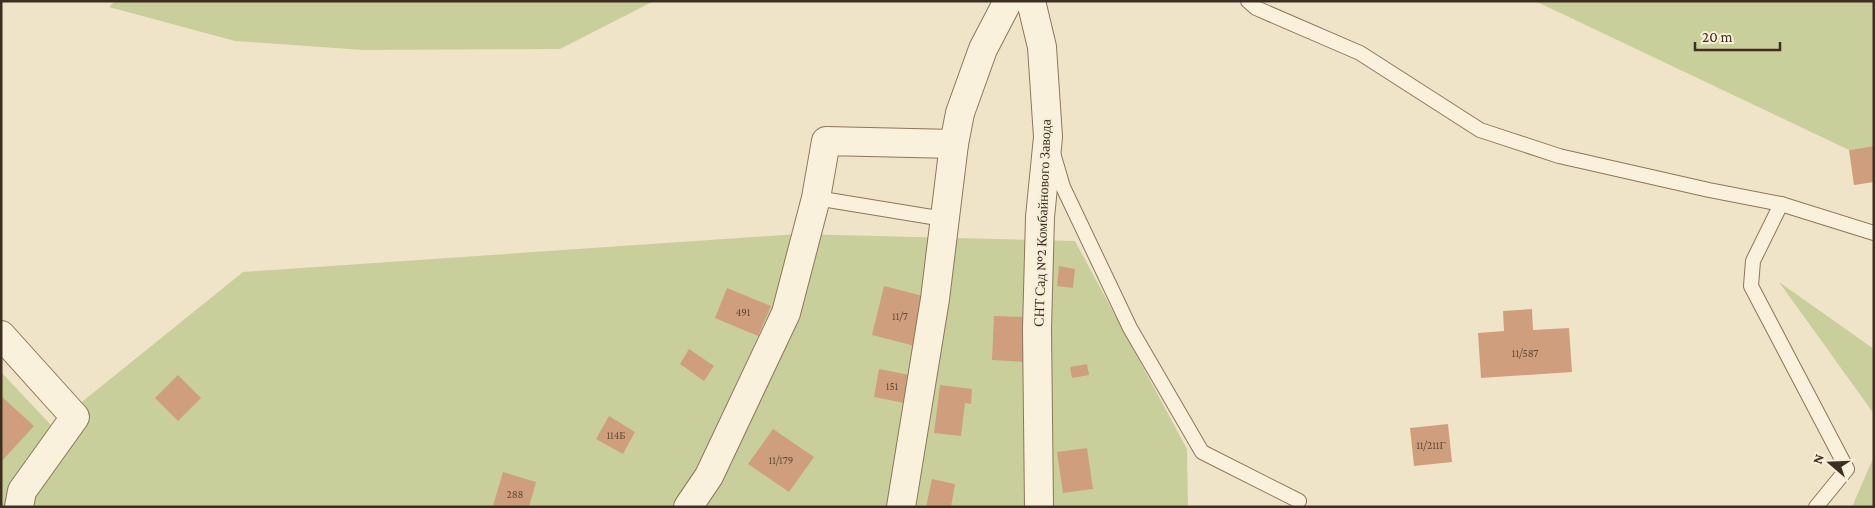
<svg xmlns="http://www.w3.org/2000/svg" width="1875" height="508" font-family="'Crimson Pro',serif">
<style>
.green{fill:#c9cf9b}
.building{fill:#cf9f7d}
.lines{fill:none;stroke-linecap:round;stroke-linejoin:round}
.lane-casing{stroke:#8d765c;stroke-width:16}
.street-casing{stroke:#8d765c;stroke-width:30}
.lane{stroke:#faf1dc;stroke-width:14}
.street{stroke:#faf1dc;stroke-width:28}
.labels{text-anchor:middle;stroke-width:4.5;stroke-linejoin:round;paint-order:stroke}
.number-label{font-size:11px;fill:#624a37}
.street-label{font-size:14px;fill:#3d2e20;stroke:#f7eed8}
</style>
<rect width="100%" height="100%" fill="#f0e4c8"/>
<g class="green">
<polygon points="115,1 654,1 560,49 363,50 235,41 109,7"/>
<polygon points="1535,1 1874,1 1874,146 1849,150"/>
<polygon points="798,234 1075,241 1187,449 1188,507 1,507 1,372 52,426 243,272"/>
<polygon points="1779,282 1874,349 1874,414"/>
<polygon points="1874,456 1874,507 1852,507"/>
</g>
<g class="building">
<polygon points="1874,146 1874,182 1854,185 1849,150"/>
<polygon points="1059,266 1075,269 1073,288 1057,286"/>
<polygon points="884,286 927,297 915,346 872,335"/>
<polygon points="727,288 771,306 758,336 715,318"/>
<polygon points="1532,309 1533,330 1569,328 1572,372 1481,378 1478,333 1504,331 1503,311"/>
<polygon points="994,316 1028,317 1026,362 992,360"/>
<polygon points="689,349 714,366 704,381 680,364"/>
<polygon points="1087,364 1089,375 1072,378 1070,367"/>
<polygon points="879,369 910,375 904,403 874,397"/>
<polygon points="178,375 201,398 178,421 155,398"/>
<polygon points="940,385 972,389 971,404 965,403 961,436 934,433"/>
<polygon points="1,396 34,426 1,462"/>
<polygon points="609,416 635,432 623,454 596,439"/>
<polygon points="1448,424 1452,462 1414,466 1410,428"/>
<polygon points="773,429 814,457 789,492 748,464"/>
<polygon points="1087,448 1093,489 1063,493 1057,452"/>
<polygon points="503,472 536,482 529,507 493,506"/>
<polygon points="932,479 955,484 951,507 926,507"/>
</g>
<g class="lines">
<g class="lane-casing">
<g id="lane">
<polyline points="1248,1 1256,8 1360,53 1480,130 1559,156 1709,190 1781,204 1874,233"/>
<polyline points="1053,153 1063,187 1130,328 1202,452 1299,501"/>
<polyline points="816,198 944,219"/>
<polyline points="1781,204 1753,261 1751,286 1847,469 1816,507"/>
</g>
</g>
<g class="street-casing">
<g id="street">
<polyline points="1031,1 1042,47 1048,137 1040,217 1037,329 1039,507"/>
<polyline points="1,335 75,417 22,491 19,507"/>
<polyline points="688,507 709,476 786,313 816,198 826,141 954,144 960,113 983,49 1008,1"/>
<polyline points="901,507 935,299 954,144"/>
</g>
</g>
<use href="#lane" class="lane"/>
<use href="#street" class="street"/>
</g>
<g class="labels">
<g class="number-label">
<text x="743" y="316">491</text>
<text x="900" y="320">11/7</text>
<text x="1525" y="357">11/587</text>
<text x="892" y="390">151</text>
<text x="616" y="439">114Б</text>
<text x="1431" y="449">11/211Г</text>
<text x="781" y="464">11/179</text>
<text x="515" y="498">288</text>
</g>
<g class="street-label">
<text transform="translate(1042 223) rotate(-88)" y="5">СНТ Сад №2 Комбайнового Завода</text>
</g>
</g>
<rect width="1875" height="508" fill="none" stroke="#3d2e20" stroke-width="5"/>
<g transform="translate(1830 463) rotate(289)" stroke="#f7eed8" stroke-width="4" paint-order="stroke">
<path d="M0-4L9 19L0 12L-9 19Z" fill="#3d2e20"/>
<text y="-8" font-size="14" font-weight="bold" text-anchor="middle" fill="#3d2e20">N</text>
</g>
<path d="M1695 42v8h85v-8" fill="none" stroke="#3d2e20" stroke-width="2.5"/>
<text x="1702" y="42" font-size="15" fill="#3d2e20" stroke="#f7eed8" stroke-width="4" paint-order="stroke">20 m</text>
</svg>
